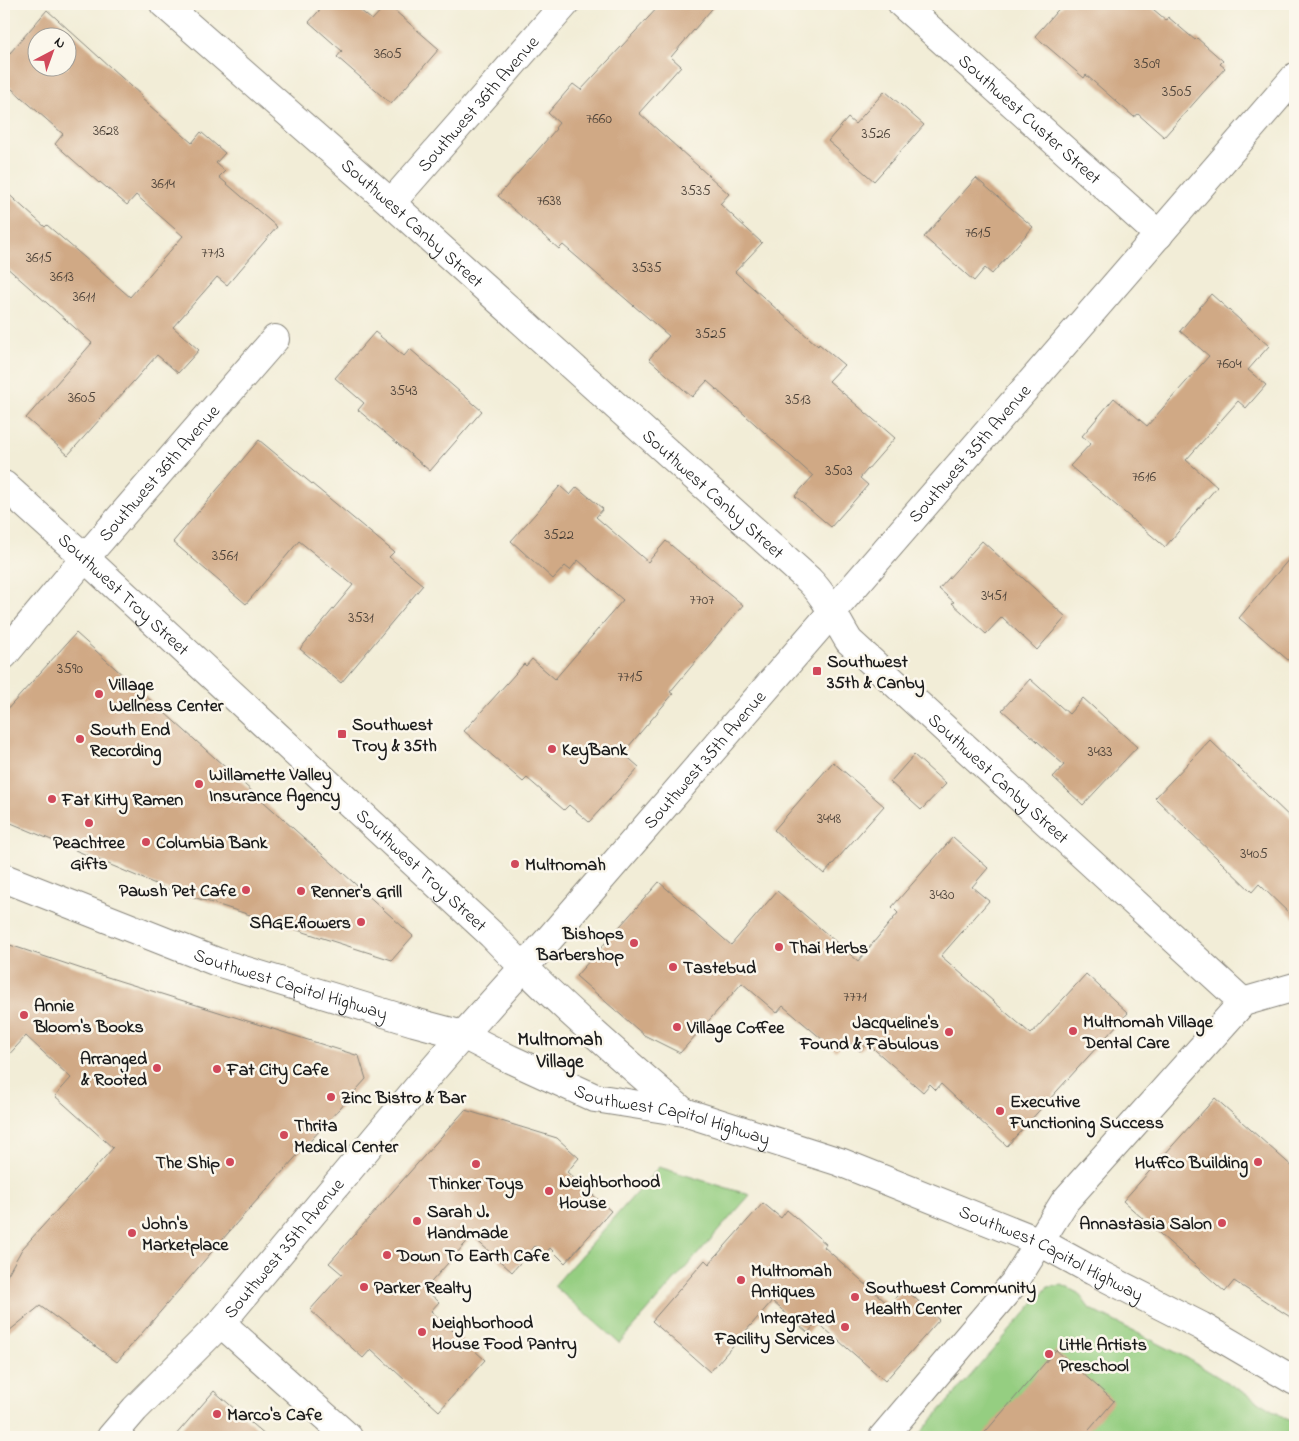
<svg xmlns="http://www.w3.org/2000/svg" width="1299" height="1441" font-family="'Indie Flower',sans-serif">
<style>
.green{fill:#95ce81;stroke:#58754e}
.building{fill:#d0a985;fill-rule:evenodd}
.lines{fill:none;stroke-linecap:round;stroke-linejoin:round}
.minor-casing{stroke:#87847a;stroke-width:30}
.minor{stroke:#fff;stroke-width:28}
.poi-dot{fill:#d1495b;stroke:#fbf7ec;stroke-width:2}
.labels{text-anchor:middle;stroke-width:5;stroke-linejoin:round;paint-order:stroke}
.number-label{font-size:15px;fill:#493f36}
.street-label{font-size:18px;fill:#1c1c1c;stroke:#fbf7ec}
.poi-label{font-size:18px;font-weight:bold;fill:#1c1c1c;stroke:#fbf7ec;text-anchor:start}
.neighbourhood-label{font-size:19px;font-weight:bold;fill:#1c1c1c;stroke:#fbf7ec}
</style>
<rect width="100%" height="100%" fill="#fbf7ec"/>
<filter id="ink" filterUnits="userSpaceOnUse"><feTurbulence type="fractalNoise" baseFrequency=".02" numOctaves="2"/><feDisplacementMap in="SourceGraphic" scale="10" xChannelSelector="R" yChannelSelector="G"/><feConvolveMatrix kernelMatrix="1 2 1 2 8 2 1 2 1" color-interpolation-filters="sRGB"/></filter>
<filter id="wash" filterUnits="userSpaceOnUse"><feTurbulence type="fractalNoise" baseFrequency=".0096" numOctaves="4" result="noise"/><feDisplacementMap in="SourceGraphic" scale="20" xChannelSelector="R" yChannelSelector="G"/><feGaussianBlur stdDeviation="1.12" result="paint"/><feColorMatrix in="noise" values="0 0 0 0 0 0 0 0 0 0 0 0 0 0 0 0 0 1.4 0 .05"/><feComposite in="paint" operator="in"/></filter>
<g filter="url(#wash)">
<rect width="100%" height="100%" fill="#f2edd7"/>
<g class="green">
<polygon points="659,1167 750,1195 619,1343 554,1286"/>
<polygon points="1062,1285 1078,1293 1090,1309 1187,1358 1295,1424 1295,1437 917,1437 1048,1287"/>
</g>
<g id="blocks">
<g class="building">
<polygon points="325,4 353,4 372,20 387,4 439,49 391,104 337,57 342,51 309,22"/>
<polygon points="661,4 716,4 671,57 681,66 639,113 729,194 720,204 762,243 735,272 818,346 819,344 844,365 829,381 895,438 860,478 868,485 831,527 795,496 813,476 707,381 692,397 649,359 669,336 563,245 559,249 498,196 556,129 555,128 559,123 548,113 573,84 581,90"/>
<polygon points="1063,4 1147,4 1166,20 1168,17 1195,40 1197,38 1223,61 1220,64 1225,68 1164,137 1138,114 1134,117 1086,75 1084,78 1035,36"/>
<path d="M47 10 142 96 141 98 192 143 201 132 225 153 216 163 225 171 219 177 277 227 227 285 217 277 173 327 199 350 178 373 157 355 68 455 26 418 92 343 4 265V190L45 227 47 225 130 297 183 236 136 195 127 205 100 182 99 183 55 144 63 134 4 82V60ZM38 38H68V68H38Z"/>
<polygon points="885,91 924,125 874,181 828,141 848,118 855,124"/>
<polygon points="976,178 1033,227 992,274 985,268 974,281 924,237"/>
<polygon points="1211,294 1269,346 1248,370 1266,385 1246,408 1238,401 1186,460 1217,487 1165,547 1070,466 1091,443 1082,436 1114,398 1147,426 1209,356 1180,331"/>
<polygon points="375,332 404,356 410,349 482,411 430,471 358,410 364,403 335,378"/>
<polygon points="259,440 394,552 389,557 423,585 341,683 300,649 353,585 299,541 246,604 173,542"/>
<polygon points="560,486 570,495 577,487 603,509 596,517 648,562 666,541 743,605 670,692 673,694 623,753 639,767 589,822 569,805 564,810 527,778 523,782 464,731 524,664 526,666 532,659 555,679 623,600 578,560 570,570 565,566 553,579 511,541"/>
<polygon points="982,541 1066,617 1037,650 1002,617 986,634 952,603 954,602 939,589"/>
<polygon points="1295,552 1295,666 1239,618"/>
<polygon points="76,633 413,936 392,960 165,888 4,820 4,713"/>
<polygon points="1030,679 1069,714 1083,698 1137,747 1083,805 1053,777 1064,765 1002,710"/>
<polygon points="1210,740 1295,822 1295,919 1259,884 1252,892 1155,798"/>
<polygon points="914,755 946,784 921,810 890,782"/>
<polygon points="833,762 884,806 824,874 774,830"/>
<polygon points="953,837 988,868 972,887 989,901 941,956 1031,1034 1086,974 1128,1013 1007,1146 941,1084 936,1090 930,1084 923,1092 867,1043 860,1051 846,1040 836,1051 783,1006 777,1013 742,983 680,1053 644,1035 576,976 659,882 731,945 777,891 858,961 898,913 892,907"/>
<polygon points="4,943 85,970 359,1056 366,1079 241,1218 117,1362 40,1306 4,1335 4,1281 22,1249 113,1148 55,1096 71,1078 26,1036 4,1060"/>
<polygon points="1215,1098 1295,1169 1295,1320 1234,1281 1225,1292 1123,1201"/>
<polygon points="465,1110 557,1138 579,1158 567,1172 611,1211 565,1263 550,1248 545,1254 535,1246 512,1272 472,1236 425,1289 439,1302 431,1311 485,1360 439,1411 371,1349 363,1358 310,1310 342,1274 329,1263"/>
<polygon points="763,1203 781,1218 787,1210 826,1244 824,1247 889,1305 904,1288 939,1320 885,1381 817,1322 808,1333 772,1301 710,1372 652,1321 705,1260 709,1264"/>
<polygon points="1056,1350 1114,1401 1083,1437 981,1437"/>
<polygon points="214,1391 267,1437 174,1437"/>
</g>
</g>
</g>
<g filter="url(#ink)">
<use href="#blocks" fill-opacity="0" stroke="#87847a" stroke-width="1"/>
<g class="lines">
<g class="minor-casing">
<g id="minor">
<path id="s1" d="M164 4 391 203 809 580C826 597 836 620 849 641L1243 1002"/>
<path id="s2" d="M902 4 1159 235"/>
<path id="s3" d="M391 203 565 4"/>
<path id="s4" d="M4 485 85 558 492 935C552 998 618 1055 684 1112"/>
<path id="s5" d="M4 655 85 558 275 339"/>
<path id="s6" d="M4 878 217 962 414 1022 463 1035 510 1059 595 1098 684 1112 840 1162 1040 1242 1093 1271 1201 1326 1295 1381"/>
<polyline points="221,1323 348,1437"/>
<path id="s7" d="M111 1437 135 1409 221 1323 419 1086 463 1035 550 938 1295 77"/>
<polyline points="883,1437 1014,1283 1065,1201 1243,1002 1295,987"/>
</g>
</g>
<use href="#minor" class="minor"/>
</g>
</g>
<g class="poi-dot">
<rect x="812" y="666" width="10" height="10" rx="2.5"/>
<circle cx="99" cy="694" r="5"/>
<rect x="337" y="729" width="10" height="10" rx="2.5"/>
<circle cx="80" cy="739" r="5"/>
<circle cx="552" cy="749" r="5"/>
<circle cx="199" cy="784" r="5"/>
<circle cx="52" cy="799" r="5"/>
<circle cx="89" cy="823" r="5"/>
<circle cx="146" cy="842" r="5"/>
<circle cx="515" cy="864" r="5"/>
<circle cx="246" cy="890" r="5"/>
<circle cx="301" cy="891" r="5"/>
<circle cx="361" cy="922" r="5"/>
<circle cx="634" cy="943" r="5"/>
<circle cx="779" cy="947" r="5"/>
<circle cx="673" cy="967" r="5"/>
<circle cx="24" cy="1015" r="5"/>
<circle cx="677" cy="1027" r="5"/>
<circle cx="1073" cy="1031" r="5"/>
<circle cx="949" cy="1032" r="5"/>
<circle cx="157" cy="1068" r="5"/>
<circle cx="217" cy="1069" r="5"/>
<circle cx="331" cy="1097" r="5"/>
<circle cx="1000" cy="1111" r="5"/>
<circle cx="284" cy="1135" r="5"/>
<circle cx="230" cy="1162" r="5"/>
<circle cx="1258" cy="1162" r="5"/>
<circle cx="476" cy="1164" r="5"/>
<circle cx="549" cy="1191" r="5"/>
<circle cx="417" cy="1221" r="5"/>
<circle cx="1222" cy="1223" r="5"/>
<circle cx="132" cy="1233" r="5"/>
<circle cx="387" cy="1255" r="5"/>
<circle cx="741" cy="1280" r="5"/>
<circle cx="364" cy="1287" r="5"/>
<circle cx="855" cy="1297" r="5"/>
<circle cx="845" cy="1327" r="5"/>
<circle cx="422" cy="1332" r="5"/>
<circle cx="1049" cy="1354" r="5"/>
<circle cx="217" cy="1414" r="5"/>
</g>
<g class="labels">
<g class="number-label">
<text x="388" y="58">3605</text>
<text x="1147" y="68">3509</text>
<text x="1177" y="96">3505</text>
<text x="599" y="123">7660</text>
<text x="106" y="135">3628</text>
<text x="876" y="138">3526</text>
<text x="163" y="188">3614</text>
<text x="696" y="195">3535</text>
<text x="549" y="205">7638</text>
<text x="978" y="237">7615</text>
<text x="213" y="257">7713</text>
<text x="39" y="262">3615</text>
<text x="647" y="272">3535</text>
<text x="62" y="281">3613</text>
<text x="84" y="301">3611</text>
<text x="711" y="338">3525</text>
<text x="1229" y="368">7604</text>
<text x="404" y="395">3543</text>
<text x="82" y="402">3605</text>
<text x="798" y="404">3513</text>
<text x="839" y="475">3503</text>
<text x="1144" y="481">7616</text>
<text x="559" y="539">3522</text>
<text x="225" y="560">3561</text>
<text x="994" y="600">3451</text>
<text x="702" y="604">7707</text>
<text x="361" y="622">3531</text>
<text x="70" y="673">3590</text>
<text x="630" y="681">7715</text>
<text x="1100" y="756">3433</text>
<text x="829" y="823">3448</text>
<text x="1254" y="858">3405</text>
<text x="942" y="899">3430</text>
<text x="855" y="1001">7771</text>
</g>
<g class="street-label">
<text dy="6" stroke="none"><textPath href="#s3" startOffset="132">Southwest 36th Avenue</textPath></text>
<text dy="6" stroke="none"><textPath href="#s2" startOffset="172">Southwest Custer Street</textPath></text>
<text dy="6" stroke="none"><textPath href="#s1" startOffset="331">Southwest Canby Street</textPath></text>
<text dy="6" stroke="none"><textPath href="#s7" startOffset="1306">Southwest 35th Avenue</textPath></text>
<text dy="6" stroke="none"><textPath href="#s5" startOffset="239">Southwest 36th Avenue</textPath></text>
<text dy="6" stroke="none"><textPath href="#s1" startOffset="736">Southwest Canby Street</textPath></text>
<text dy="6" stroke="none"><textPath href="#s4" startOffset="162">Southwest Troy Street</textPath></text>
<text dy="6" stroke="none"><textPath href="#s7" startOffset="901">Southwest 35th Avenue</textPath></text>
<text dy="6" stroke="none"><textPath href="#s1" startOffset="1141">Southwest Canby Street</textPath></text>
<text dy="6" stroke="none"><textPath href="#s4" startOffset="568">Southwest Troy Street</textPath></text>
<text dy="6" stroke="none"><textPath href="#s6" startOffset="306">Southwest Capitol Highway</textPath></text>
<text dy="6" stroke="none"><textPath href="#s6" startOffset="711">Southwest Capitol Highway</textPath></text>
<text dy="6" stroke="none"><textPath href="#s7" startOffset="256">Southwest 35th Avenue</textPath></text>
<text dy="6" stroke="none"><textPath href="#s6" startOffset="1116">Southwest Capitol Highway</textPath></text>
</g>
<g class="poi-label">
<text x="827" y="667">Southwest<tspan x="827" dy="21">35th &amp; Canby</tspan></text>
<text x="109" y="690">Village<tspan x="109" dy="21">Wellness Center</tspan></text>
<text x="352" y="730">Southwest<tspan x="352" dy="21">Troy &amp; 35th</tspan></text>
<text x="90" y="735">South End<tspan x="90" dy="21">Recording</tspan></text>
<text x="562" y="755">KeyBank</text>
<text x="209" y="780">Willamette Valley<tspan x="209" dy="21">Insurance Agency</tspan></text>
<text x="62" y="805">Fat Kitty Ramen</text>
<text x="89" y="848" text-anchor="middle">Peachtree<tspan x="89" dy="21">Gifts</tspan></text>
<text x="156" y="848">Columbia Bank</text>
<text x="525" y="870">Multnomah</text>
<text x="236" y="896" text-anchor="end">Pawsh Pet Cafe</text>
<text x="311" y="897">Renner's Grill</text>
<text x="351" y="928" text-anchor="end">SAGE.flowers</text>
<text x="624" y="939" text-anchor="end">Bishops<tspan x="624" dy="21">Barbershop</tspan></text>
<text x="789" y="953">Thai Herbs</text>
<text x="683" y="973">Tastebud</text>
<text x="34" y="1011">Annie<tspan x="34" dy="21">Bloom's Books</tspan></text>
<text x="1083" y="1027">Multnomah Village<tspan x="1083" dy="21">Dental Care</tspan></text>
<text x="939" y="1028" text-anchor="end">Jacqueline's<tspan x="939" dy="21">Found &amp; Fabulous</tspan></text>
<text x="687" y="1033">Village Coffee</text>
<text x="147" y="1064" text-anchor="end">Arranged<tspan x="147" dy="21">&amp; Rooted</tspan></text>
<text x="227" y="1075">Fat City Cafe</text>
<text x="341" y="1103">Zinc Bistro &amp; Bar</text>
<text x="1010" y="1107">Executive<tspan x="1010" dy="21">Functioning Success</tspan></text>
<text x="294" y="1131">Thrita<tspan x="294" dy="21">Medical Center</tspan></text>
<text x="220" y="1168" text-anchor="end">The Ship</text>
<text x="1248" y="1168" text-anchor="end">Huffco Building</text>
<text x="559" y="1187">Neighborhood<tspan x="559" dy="21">House</tspan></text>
<text x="476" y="1189" text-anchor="middle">Thinker Toys</text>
<text x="427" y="1217">Sarah J.<tspan x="427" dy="21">Handmade</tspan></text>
<text x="142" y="1229">John's<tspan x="142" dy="21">Marketplace</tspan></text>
<text x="1212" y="1229" text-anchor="end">Annastasia Salon</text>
<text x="397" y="1261">Down To Earth Cafe</text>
<text x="751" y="1276">Multnomah<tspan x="751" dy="21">Antiques</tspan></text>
<text x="374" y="1293">Parker Realty</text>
<text x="865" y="1293">Southwest Community<tspan x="865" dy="21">Health Center</tspan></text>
<text x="835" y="1323" text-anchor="end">Integrated<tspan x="835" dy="21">Facility Services</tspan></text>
<text x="432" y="1328">Neighborhood<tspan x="432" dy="21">House Food Pantry</tspan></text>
<text x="1059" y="1350">Little Artists<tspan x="1059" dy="21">Preschool</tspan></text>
<text x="227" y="1420">Marco's Cafe</text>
</g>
<g class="neighbourhood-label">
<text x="560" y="1045">Multnomah<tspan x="560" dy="22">Village</tspan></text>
</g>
</g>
<rect width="1299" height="1441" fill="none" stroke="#fbf7ec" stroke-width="20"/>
<g transform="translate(52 52) rotate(41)"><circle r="24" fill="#fbf7ec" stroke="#a29f99"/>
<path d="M0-4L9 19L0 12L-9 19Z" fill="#d1495b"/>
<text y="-8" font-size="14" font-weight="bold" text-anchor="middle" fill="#1c1c1c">N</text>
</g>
</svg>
